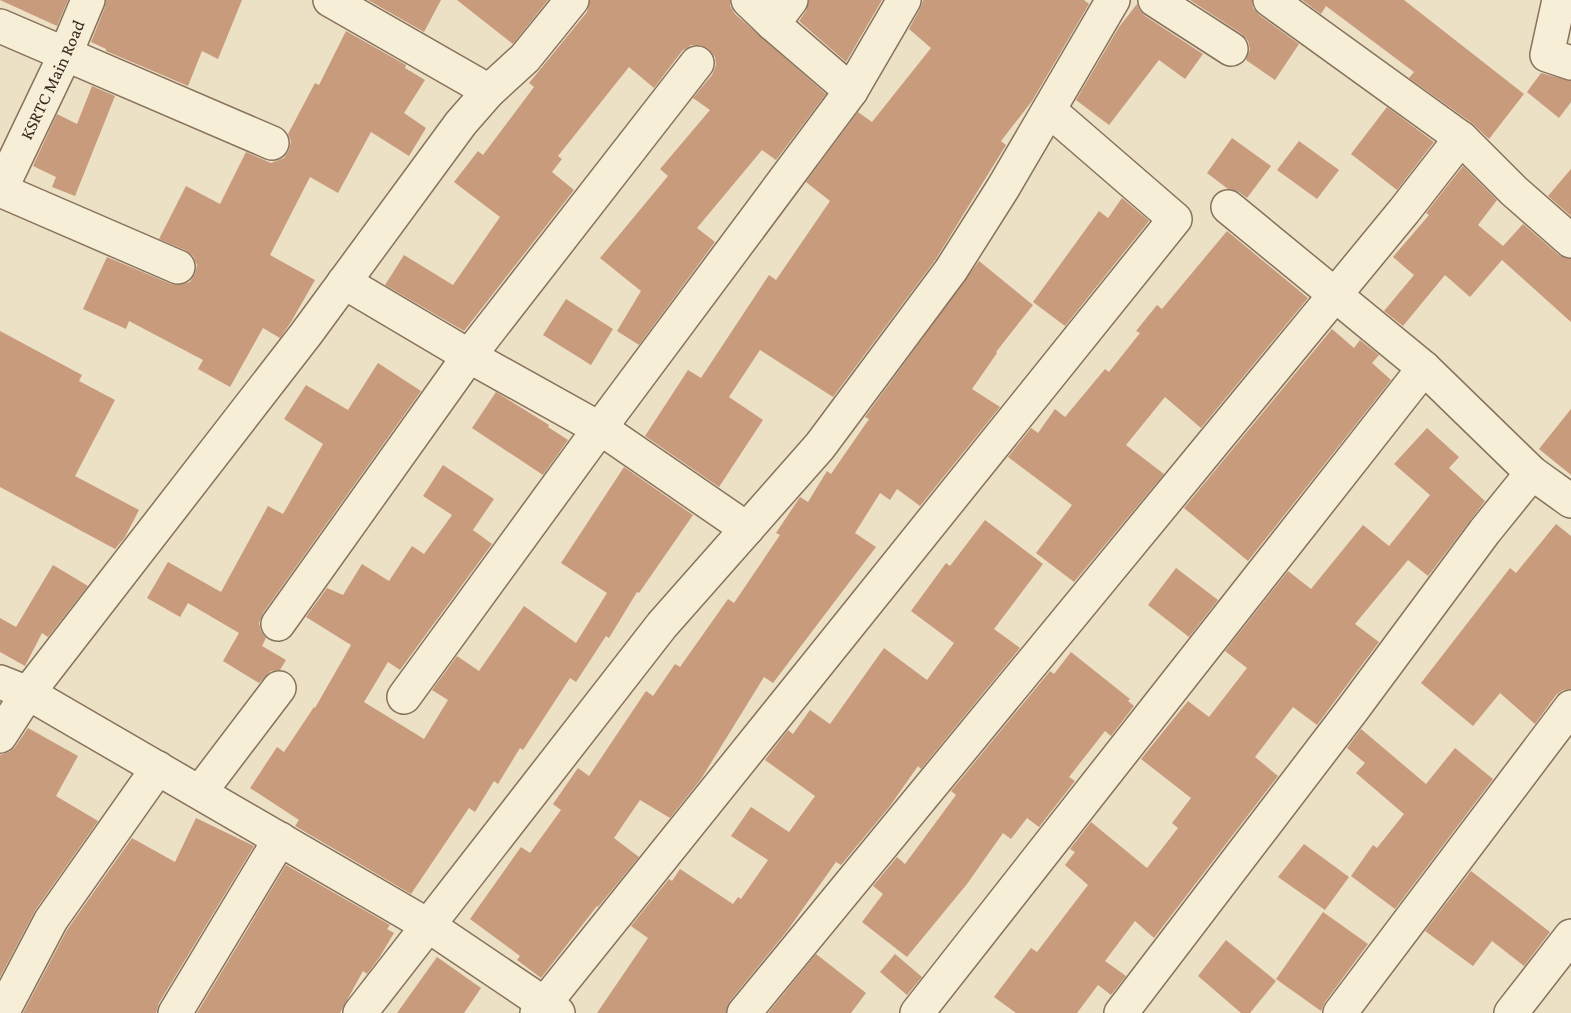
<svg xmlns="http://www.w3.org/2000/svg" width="1571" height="1013" font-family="'Crimson Pro',serif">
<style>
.building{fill:#c99b7d}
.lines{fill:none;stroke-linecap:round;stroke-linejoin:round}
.minor-casing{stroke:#87725c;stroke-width:36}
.tertiary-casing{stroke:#87725c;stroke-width:36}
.minor{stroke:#f7eed8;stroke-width:33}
.tertiary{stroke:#f7eed8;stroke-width:33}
.labels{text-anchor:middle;stroke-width:5;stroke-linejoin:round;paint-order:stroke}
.street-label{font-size:18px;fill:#372b1f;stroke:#f4ead5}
</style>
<rect width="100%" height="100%" fill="#ece0c5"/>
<g class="building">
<polygon points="0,0 68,0 57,26"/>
<polygon points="106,0 242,0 218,59 202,51 188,86 106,51 106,49 91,42 105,7"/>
<polygon points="368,0 441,0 424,32"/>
<polygon points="457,0 548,0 513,44"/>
<polygon points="590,0 730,0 730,6 735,14 826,94 776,160 762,150 697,228 715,242 639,345 617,331 641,291 600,258 668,176 660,169 710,110 693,98 712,75 716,65 715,57 709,49 700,45 691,45 682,51 654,88 629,67 558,156 562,159 552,172 574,190 464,331 385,285 404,255 453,285 500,217 454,182 478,151 483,155 534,87 529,83 587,12"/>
<polygon points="809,0 882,0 846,62 799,21 806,11"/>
<polygon points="923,0 1084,0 1089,4 1032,101 1001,141 1006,145 936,259 833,397 760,350 729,397 763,420 719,487 645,436 688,370 701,378 769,275 776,280 830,201 806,182 858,112 872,122 931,48 909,29 920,9"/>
<polygon points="1190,0 1252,0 1253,8 1259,15 1299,44 1275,80 1246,60 1250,49 1248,41 1242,34"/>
<polygon points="1302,0 1404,0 1524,94 1489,139 1472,123 1409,78 1414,72 1326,6 1321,14"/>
<polygon points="1137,4 1139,9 1145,16 1203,54 1185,79 1159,60 1109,125 1076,100 1119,27"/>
<polygon points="346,31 406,65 405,68 425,80 404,113 426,128 409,156 371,132 338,193 310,177 270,255 315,280 291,322 280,338 263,328 230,387 198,369 203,360 129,321 126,329 83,309 107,257 171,284 181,285 190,282 195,274 197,265 193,256 185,250 159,239 186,186 220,204 246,152 271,163 284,158 289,150 291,141 288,134 315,83 319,85"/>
<polygon points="1541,73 1571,81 1571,102 1559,118 1527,92"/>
<polygon points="92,86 115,96 75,196 52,187 56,177 33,166 57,114 77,124"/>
<polygon points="1387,107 1434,142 1397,190 1351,154"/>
<polygon points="1232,138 1271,166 1247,198 1239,192 1228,189 1207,173"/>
<polygon points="1299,141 1339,170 1317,199 1277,170"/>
<polygon points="1463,166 1497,200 1478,225 1503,246 1523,224 1559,255 1571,259 1571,322 1502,260 1470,297 1445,275 1403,326 1384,311 1414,275 1393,257 1429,215 1426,213"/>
<polygon points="1571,169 1571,216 1548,196"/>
<polygon points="1122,198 1149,221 1065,326 1033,302 1099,211 1108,218"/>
<polygon points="1227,231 1308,298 1201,428 1165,397 1126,445 1164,474 1074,582 1036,553 1072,505 1008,457 1031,428 1038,433 1055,409 1065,417 1105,369 1109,372 1140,333 1136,331 1157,305 1162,309"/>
<polygon points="979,261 1033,305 996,352 997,353 972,389 1000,407 920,506 897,489 890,500 880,493 855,533 876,547 773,683 764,677 701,779 670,818 640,800 614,838 639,857 598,907 597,906 541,978 517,960 520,956 470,919 521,847 530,853 561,810 553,804 578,768 589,776 646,691 653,696 675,664 680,667 728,599 734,603 780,535 776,533 800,497 808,502 827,471 831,474 869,419 865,417"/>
<polygon points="566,299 613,329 591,365 543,335"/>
<polygon points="1332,329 1354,348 1360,340 1379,355 1372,363 1391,380 1248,561 1184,508"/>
<polygon points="0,331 82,375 79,381 115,400 75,476 139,510 125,537 115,549 0,487"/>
<polygon points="378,363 421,391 263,613 259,623 261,631 266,638 262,646 286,660 280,670 271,671 259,683 223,661 239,633 188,603 180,617 147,598 168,562 221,592 268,506 283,514 323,444 284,419 306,385 348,410"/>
<polygon points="496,392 549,425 548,427 568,440 543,475 472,428"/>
<polygon points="1571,409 1571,475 1539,449"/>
<polygon points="1427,428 1459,457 1449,468 1485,501 1428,576 1408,560 1355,624 1379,642 1317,725 1293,707 1255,757 1278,776 1154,938 1135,921 1105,961 1126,976 1111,995 1098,985 1077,1013 1016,1013 994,997 1031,948 1037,952 1088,885 1065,865 1075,852 1070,849 1091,822 1147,868 1178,828 1172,823 1191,798 1141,759 1188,701 1209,717 1247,668 1225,651 1288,571 1311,589 1363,525 1389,546 1430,495 1394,464"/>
<polygon points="443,465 494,499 473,530 492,544 400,670 388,662 364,702 424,739 448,700 432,690 457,656 479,671 524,606 576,643 607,593 561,563 624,467 693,515 639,593 637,592 609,638 606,636 576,682 570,678 523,750 520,748 498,784 494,781 475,812 469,808 411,894 295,826 299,820 250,788 277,747 284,752 314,707 315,708 351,645 306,617 327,588 343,595 362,564 389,581 412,546 424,554 452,515 423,496"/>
<polygon points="985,520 1043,564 994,629 1020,648 921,769 918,766 890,806 841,865 836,862 787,931 730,1001 726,1013 597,1013 648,938 631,926 669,879 672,881 680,869 733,904 738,897 741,899 768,860 731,836 751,807 789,832 815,796 765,760 788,730 793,734 810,710 830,724 884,648 927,680 954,643 911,611 946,563 950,566"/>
<polygon points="1556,524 1571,536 1571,689 1563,690 1556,695 1535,724 1500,693 1473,726 1421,683 1510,568 1516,573"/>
<polygon points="53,565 88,586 48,637 42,633 25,666 0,652 0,618 16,627"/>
<polygon points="1176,568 1218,600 1189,637 1148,605"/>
<polygon points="1071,652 1130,699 1128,701 1134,706 1111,736 1105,731 1069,777 1075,781 1039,827 1027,818 1011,839 1003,833 967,884 907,957 862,922 883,894 873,886 897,857 905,864 956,795 951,791 1050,671 1054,674"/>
<polygon points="28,728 78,756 56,796 98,821 36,909 0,977 0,755 9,752 15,747"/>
<polygon points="1361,729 1426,784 1455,748 1493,779 1395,909 1351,876 1373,845 1377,848 1404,814 1356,773 1365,763 1347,748"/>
<polygon points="196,818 254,846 159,1003 156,1013 23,1013 67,930 132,838 175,862"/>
<polygon points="1304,844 1349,877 1325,910 1278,877"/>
<polygon points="286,865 390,925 387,929 394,933 379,958 367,974 363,971 340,1013 197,1013"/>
<polygon points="1471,871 1550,932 1524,966 1492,941 1473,966 1425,931"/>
<polygon points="1323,912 1368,944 1325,1002 1321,1011 1276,979"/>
<polygon points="1226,940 1276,981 1250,1013 1241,1013 1198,976"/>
<polygon points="816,954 866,993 851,1013 768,1013"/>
<polygon points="895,954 922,977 907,995 880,972"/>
<polygon points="437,957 481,988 464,1013 397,1013"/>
</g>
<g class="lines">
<g class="minor-casing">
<g id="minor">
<polyline points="330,0 489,91"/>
<polyline points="748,0 773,24 851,91"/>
<polyline points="1155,0 1231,49"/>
<polyline points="1270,0 1461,138"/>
<polyline points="1559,0 1547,55 1571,63"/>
<polyline points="773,24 791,0"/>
<polyline points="0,26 272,143"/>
<polyline points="0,190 178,267"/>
<path id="s1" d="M0 191 65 55 88 0"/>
<polyline points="1228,207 1424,368 1532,473 1571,501"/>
<polyline points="344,282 469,356 609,434 747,529"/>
<polyline points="278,624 469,356 697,63"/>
<polyline points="404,697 600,428 851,91 904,0"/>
<polyline points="0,736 28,693 306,334 461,123 489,91 525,58 572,0"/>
<polyline points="200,792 279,688"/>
<polyline points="2,1013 51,920 158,768"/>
<polyline points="175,1013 280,839"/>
<polyline points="360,1013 662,625 820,446 951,270 1003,188 1113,0"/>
<polyline points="537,1013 1175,219 1049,110"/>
<polyline points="744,1013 1404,211 1461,138 1514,191 1571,241"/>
<polyline points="917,1013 1424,368"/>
<polyline points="1121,1013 1353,709 1485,531 1532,473"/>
<polyline points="1340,1013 1571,707"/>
<polyline points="1511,1013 1571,936"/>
</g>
</g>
<g class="tertiary-casing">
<polyline id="tertiary" points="0,682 28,693 429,926 558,1013"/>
</g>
<use href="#minor" class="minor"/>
<use href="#tertiary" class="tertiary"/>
</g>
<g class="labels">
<g class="street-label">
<text dy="6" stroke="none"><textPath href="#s1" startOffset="123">KSRTC Main Road</textPath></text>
</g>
</g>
</svg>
